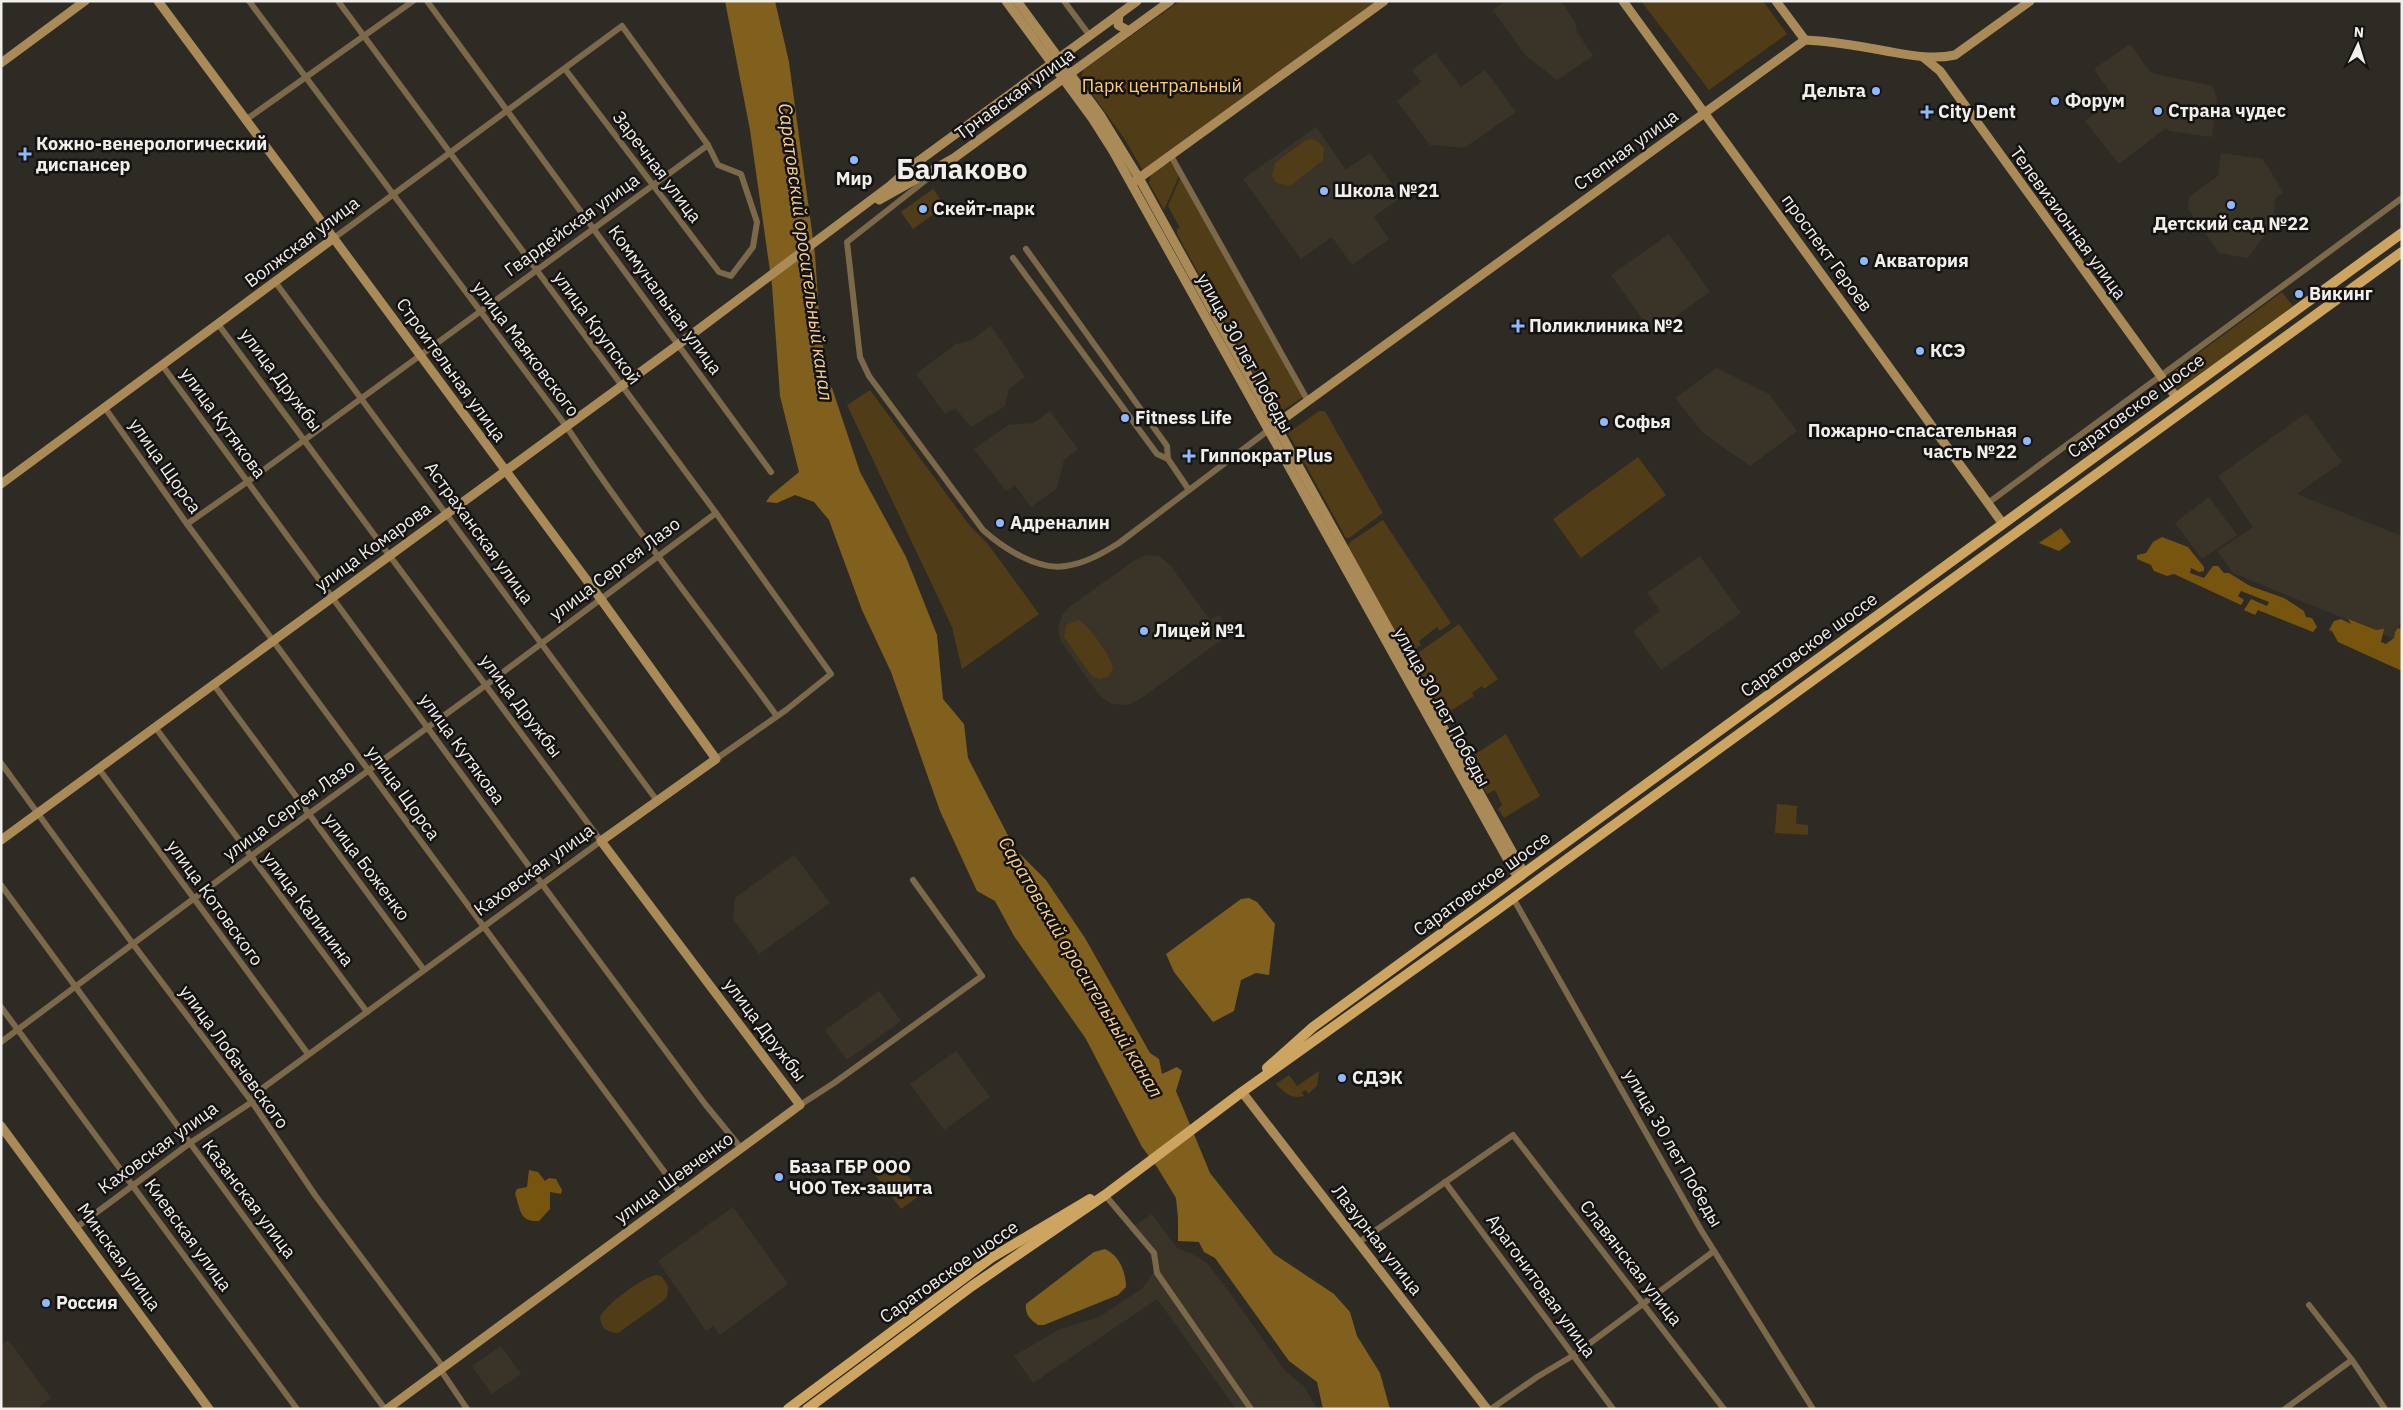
<svg xmlns="http://www.w3.org/2000/svg" width="2403" height="1410" font-family="'IBM Plex Sans',sans-serif">
<style>
.built{fill:#3a3328}
.green{fill:#503c17}
.forest{fill:#77550f}
.water{fill:#815f1d}
.lines{fill:none;stroke-linecap:round;stroke-linejoin:round}
.street{stroke:#7c6949;stroke-width:6}
.secondary{stroke:#aa8b57;stroke-width:9}
.primary{stroke:#cda561;stroke-width:10}
.poi-dot{fill:#8eb9fc;stroke:#151311;stroke-width:2}
.labels{text-anchor:middle;stroke-width:5;stroke-linejoin:round;paint-order:stroke}
.park-label{font-size:18px;fill:#fecd79;stroke:#151311}
.poi-label{font-size:18px;font-weight:bold;fill:#f1efeb;stroke:#151311;text-anchor:start}
.street-label{font-size:18px;fill:#f1efeb;stroke:#151311}
.water-label{font-size:19px;font-style:italic;fill:#f6d195;stroke:#151311}
.town-label{font-size:28px;font-weight:bold;fill:#f1efeb;stroke:#151311}
</style>
<rect width="100%" height="100%" fill="#2e2b25"/>
<g class="built">
<polygon points="1506,1 1561,1 1575,22 1577,32 1593,56 1557,80 1526,56 1493,10"/>
<polygon points="2130,44 2151,73 2213,86 2217,100 2212,137 2169,131 2166,128 2119,164 2085,121 2115,99 2094,69"/>
<polygon points="1435,53 1461,87 1485,70 1516,112 1464,148 1430,145 1397,101 1421,82 1412,70"/>
<polygon points="1316,127 1346,170 1370,153 1401,197 1374,217 1389,239 1352,265 1332,237 1301,259 1243,179"/>
<polygon points="2221,153 2263,159 2283,192 2275,199 2274,212 2278,217 2248,258 2219,253 2188,209 2189,197 2218,176"/>
<polygon points="1669,234 1710,292 1652,333 1611,275"/>
<polygon points="991,325 1025,377 1009,389 1005,406 971,427 955,408 945,414 916,374 956,344 972,340"/>
<polygon points="1717,368 1769,394 1797,431 1750,466 1703,433 1675,398"/>
<polygon points="1050,411 1078,449 1064,460 1057,488 1031,507 1015,485 1006,491 974,449 1008,425 1033,423"/>
<polygon points="2306,413 2342,462 2297,494 2402,536 2402,617 2394,639 2233,573 2217,551 2253,527 2218,476"/>
<polygon points="2209,497 2237,535 2202,559 2175,523"/>
<polygon points="1147,555 1159,556 1170,565 1210,620 1219,615 1231,633 1140,699 1127,705 1112,704 1100,696 1060,640 1058,629 1062,616 1068,608 1135,560"/>
<polygon points="1700,556 1741,613 1661,670 1633,631 1660,611 1647,593"/>
<polygon points="794,855 830,903 759,954 733,919 735,898"/>
<polygon points="879,991 901,1021 847,1060 825,1030"/>
<polygon points="956,1051 990,1097 944,1130 910,1084"/>
<polygon points="733,1207 788,1284 720,1335 713,1326 706,1331 658,1261"/>
<polygon points="1152,1214 1177,1248 1192,1254 1206,1262 1231,1294 1285,1371 1304,1386 1317,1409 1236,1409 1157,1299 1033,1383 1014,1356 1060,1329 1099,1317 1143,1288 1155,1270 1149,1252 1131,1228"/>
<polygon points="8,1340 51,1398 36,1409 1,1409 1,1345"/>
<polygon points="501,1346 521,1374 492,1394 472,1366"/>
</g>
<g class="green">
<polygon points="1180,1 1381,1 1149,169 1142,169 1124,138 1081,79 1083,70"/>
<polygon points="1641,1 1763,1 1787,34 1709,90"/>
<polygon points="1312,139 1317,141 1324,148 1323,160 1290,186 1276,183 1272,176 1275,163 1306,140"/>
<polygon points="1168,162 1171,163 1180,174 1164,210 1149,183 1151,174"/>
<polygon points="1181,176 1303,397 1282,411 1274,410 1177,234 1177,229 1180,228 1168,206"/>
<polygon points="933,189 945,206 913,229 901,212"/>
<polygon points="2282,292 2293,306 2177,392 2166,377"/>
<polygon points="870,390 970,526 988,544 1039,614 962,669 952,627 847,405"/>
<polygon points="1319,411 1324,411 1326,413 1383,513 1349,538 1346,538 1288,433"/>
<polygon points="1638,457 1666,495 1581,558 1553,519"/>
<polygon points="1383,520 1451,623 1440,631 1437,627 1419,641 1421,645 1411,652 1405,652 1347,548 1350,542"/>
<path d="M1078 620C1088 624 1113 659 1113 669L1108 677 1099 679 1091 675 1064 637 1066 625Z"/>
<polygon points="1459,624 1498,679 1484,689 1482,686 1472,693 1474,696 1444,715 1412,657"/>
<polygon points="1506,734 1540,796 1504,818 1498,809 1502,805 1495,790 1487,794 1468,759"/>
<polygon points="1777,804 1797,806 1796,824 1808,825 1808,835 1775,833"/>
<path d="M1319 1071 1317 1086 1308 1094 1306 1090 1302 1092 1304 1096C1293 1100 1283 1092 1276 1084L1289 1075 1297 1086Z"/>
<polygon points="893,1156 922,1194 901,1209 872,1171"/>
<path d="M657 1275 662 1277 668 1286 667 1297 663 1301 618 1333C607 1333 601 1328 600 1317 605 1305 644 1276 657 1275Z"/>
</g>
<g class="forest">
<polygon points="2061,528 2071,542 2059,551 2039,543"/>
<polygon points="2162,537 2188,547 2204,567 2204,571 2199,572 2191,568 2190,573 2204,578 2213,566 2218,566 2224,573 2229,573 2250,586 2284,598 2304,611 2306,617 2312,618 2317,627 2313,632 2258,610 2255,615 2244,610 2251,599 2267,606 2269,602 2241,591 2238,596 2244,600 2241,605 2174,574 2167,576 2154,571 2151,565 2137,559 2137,555 2146,553 2153,542"/>
<polygon points="2341,619 2351,624 2348,619 2376,630 2384,629 2381,642 2386,644 2394,638 2395,632 2398,628 2402,629 2402,671 2338,642 2332,631 2329,630 2334,621"/>
<path d="M529 1170 538 1172 545 1181 549 1178 556 1179 562 1190 561 1194 550 1192V1209L539 1221C519 1222 521 1210 515 1194L517 1189 527 1187Z"/>
</g>
<g class="water">
<polygon points="725,1 775,1 789,62 815,254 820,328 827,369 824,376 825,385 832,388 860,472 906,557 937,635 943,699 964,724 968,758 1015,849 1046,880 1085,938 1150,1053 1159,1059 1162,1074 1177,1067 1182,1071 1176,1091 1210,1173 1274,1254 1334,1294 1350,1312 1357,1336 1380,1373 1390,1409 1323,1409 1317,1382 1289,1361 1215,1258 1204,1252 1199,1242 1178,1241 1178,1218 1176,1198 1157,1167 1142,1147 1086,1039 1014,936 995,901 977,891 940,811 891,672 862,610 829,520 814,502 795,495 777,503 766,502 770,496 799,472 780,396 772,285 750,130"/>
<polygon points="1249,898 1257,902 1275,924 1269,975 1256,973 1241,980 1234,1011 1213,1022 1174,972 1166,954 1241,899"/>
<path d="M1105 1249C1119 1255 1126 1272 1126 1287L1118 1295 1044 1325H1038C1030 1319 1025 1315 1026 1304L1094 1252Z"/>
</g>
<g class="lines">
<g class="street">
<path d="M249 1 566 426C632 525 706 619 776 715"/>
<polyline points="338,1 716,513 831,674 786,710 716,759"/>
<polyline points="427,1 771,472"/>
<polyline points="1064,1 1090,36"/>
<polyline points="247,119 413,1"/>
<polyline points="1171,156 1308,401"/>
<path d="M940 169 847 242 860 357 869 376 983 530C1003 548 1038 571 1066 566 1086 563 1103 553 1119 543L1270 429"/>
<polyline points="334,238 622,26 708,145 718,165 741,174 757,222 753,247 731,276 719,272 565,69"/>
<polyline points="1026,249 1167,446 1168,459"/>
<polyline points="1013,258 1157,454 1168,459 1189,490"/>
<polyline points="276,283 658,802"/>
<polyline points="162,365 542,884 705,1104 741,1148"/>
<polyline points="105,408 187,524 680,1193"/>
<polyline points="1988,503 2402,198"/>
<polyline points="187,524 247,482 708,145"/>
<polyline points="214,685 424,970"/>
<polyline points="155,727 367,1012"/>
<polyline points="1,763 133,944 252,1102 315,1195 443,1367"/>
<polyline points="99,769 308,1054"/>
<polyline points="1,885 385,1409"/>
<polyline points="1513,898 1701,1230 1813,1409"/>
<polyline points="1,1007 297,1409"/>
<polyline points="1,1042 251,856 486,685 716,513"/>
<polyline points="800,1105 834,1083 982,976 913,880"/>
<polyline points="1445,1182 1613,1409"/>
<polyline points="1105,1195 1154,1253 1157,1273 1251,1409"/>
<polyline points="77,1227 190,1143 252,1102 256,1093 601,841 218,324"/>
<polyline points="1359,1242 1513,1135 1724,1409"/>
<polyline points="2309,1305 2352,1360 2385,1409"/>
<polyline points="440,1369 467,1409"/>
<polyline points="1491,1409 1537,1377 1574,1355 1714,1251"/>
<polyline points="2285,1409 2352,1360"/>
</g>
<g class="secondary">
<polyline points="158,1 600,598 716,759 601,841 800,1105 387,1409"/>
<polyline points="1006,1 1092,118 1113,151 1518,878"/>
<polyline points="1017,1 1101,116 1139,178 1524,873"/>
<polyline points="1623,1 2003,524"/>
<polyline points="1776,1 1805,40"/>
<polyline points="1119,14 1118,25 1129,31"/>
<polyline points="1923,57 1940,71 2176,397"/>
<polyline points="1,63 85,1"/>
<polyline points="1135,181 1384,1"/>
<polyline points="879,200 954,158 1170,1"/>
<path d="M1272 427 1805 40C1832 41 1859 46 1886 51 1909 55 1932 60 1955 55L2030 1"/>
<polyline points="1,484 334,238"/>
<polyline points="1,840 679,344 891,185 916,163 1137,1"/>
<polyline points="1242,1092 1487,1409"/>
<polyline points="1,1126 209,1409"/>
</g>
<g class="primary">
<polyline points="1267,1068 1313,1027 2402,233"/>
<polyline points="788,1409 991,1258 1090,1199"/>
<polyline points="807,1409 972,1286 1105,1195 1242,1092 1497,910 2402,252"/>
</g>
</g>
<g class="poi-dot">
<circle cx="1876" cy="91" r="5"/>
<circle cx="2055" cy="101" r="5"/>
<circle cx="2158" cy="111" r="5"/>
<path d="M1924.5 104.5h5v5h5v5h-5v5h-5v-5h-5v-5h5z"/>
<path d="M22.5 146.5h5v5h5v5h-5v5h-5v-5h-5v-5h5z"/>
<circle cx="854" cy="160" r="5"/>
<circle cx="1324" cy="191" r="5"/>
<circle cx="2231" cy="205" r="5"/>
<circle cx="923" cy="209" r="5"/>
<circle cx="1864" cy="261" r="5"/>
<circle cx="2299" cy="294" r="5"/>
<path d="M1515.5 318.5h5v5h5v5h-5v5h-5v-5h-5v-5h5z"/>
<circle cx="1920" cy="351" r="5"/>
<circle cx="1125" cy="418" r="5"/>
<circle cx="1604" cy="422" r="5"/>
<circle cx="2027" cy="441" r="5"/>
<path d="M1186.5 448.5h5v5h5v5h-5v5h-5v-5h-5v-5h5z"/>
<circle cx="1000" cy="523" r="5"/>
<circle cx="1144" cy="631" r="5"/>
<circle cx="1342" cy="1078" r="5"/>
<circle cx="779" cy="1177" r="5"/>
<circle cx="46" cy="1303" r="5"/>
</g>
<g class="labels">
<g class="park-label">
<text x="1162" y="92">Парк центральный</text>
</g>
<g class="poi-label">
<text x="1866" y="97" text-anchor="end">Дельта</text>
<text x="2065" y="107">Форум</text>
<text x="2168" y="117">Страна чудес</text>
<text x="1938" y="118">City Dent</text>
<text x="36" y="150">Кожно-венерологический<tspan x="36" dy="21">диспансер</tspan></text>
<text x="854" y="185" text-anchor="middle">Мир</text>
<text x="1334" y="197">Школа №21</text>
<text x="933" y="215">Скейт-парк</text>
<text x="2231" y="230" text-anchor="middle">Детский сад №22</text>
<text x="1874" y="267">Акватория</text>
<text x="2309" y="300">Викинг</text>
<text x="1529" y="332">Поликлиника №2</text>
<text x="1930" y="357">КСЭ</text>
<text x="1135" y="424">Fitness Life</text>
<text x="1614" y="428">Софья</text>
<text x="2017" y="437" text-anchor="end">Пожарно-спасательная<tspan x="2017" dy="21">часть №22</tspan></text>
<text x="1200" y="462">Гиппократ Plus</text>
<text x="1010" y="529">Адреналин</text>
<text x="1154" y="637">Лицей №1</text>
<text x="1352" y="1084">СДЭК</text>
<text x="789" y="1173">База ГБР ООО<tspan x="789" dy="21">ЧОО Тех-защита</tspan></text>
<text x="56" y="1309">Россия</text>
</g>
<g class="street-label">
<text transform="translate(1015 94) rotate(-36)" y="6">Трнавская улица</text>
<text transform="translate(1626 150) rotate(-36)" y="6">Степная улица</text>
<text transform="translate(657 167) rotate(53)" y="6">Заречная улица</text>
<text transform="translate(2068 223) rotate(54)" y="6">Телевизионная улица</text>
<text transform="translate(572 225) rotate(-36)" y="6">Гвардейская улица</text>
<text transform="translate(302 242) rotate(-37)" y="6">Волжская улица</text>
<text transform="translate(1827 253) rotate(54)" y="6">проспект Героев</text>
<text transform="translate(665 300) rotate(54)" y="6">Коммунальная улица</text>
<text transform="translate(597 328) rotate(54)" y="6">улица Крупской</text>
<text transform="translate(526 349) rotate(53)" y="6">улица Маяковского</text>
<text transform="translate(1245 353) rotate(61)" y="6">улица 30 лет Победы</text>
<text transform="translate(451 370) rotate(54)" y="6">Строительная улица</text>
<text transform="translate(281 380) rotate(53)" y="6">улица Дружбы</text>
<text transform="translate(2136 406) rotate(-36)" y="6">Саратовское шоссе</text>
<text transform="translate(223 423) rotate(54)" y="6">улица Кутякова</text>
<text transform="translate(165 466) rotate(55)" y="6">улица Щорса</text>
<text transform="translate(479 533) rotate(54)" y="6">Астраханская улица</text>
<text transform="translate(373 547) rotate(-36)" y="6">улица Комарова</text>
<text transform="translate(615 569) rotate(-37)" y="6">улица Сергея Лазо</text>
<text transform="translate(1809 645) rotate(-36)" y="6">Саратовское шоссе</text>
<text transform="translate(521 706) rotate(53)" y="6">улица Дружбы</text>
<text transform="translate(1442 707) rotate(61)" y="6">улица 30 лет Победы</text>
<text transform="translate(462 749) rotate(54)" y="6">улица Кутякова</text>
<text transform="translate(403 793) rotate(54)" y="6">улица Щорса</text>
<text transform="translate(289 810) rotate(-36)" y="6">улица Сергея Лазо</text>
<text transform="translate(367 867) rotate(53)" y="6">улица Боженко</text>
<text transform="translate(534 870) rotate(-36)" y="6">Каховская улица</text>
<text transform="translate(1482 884) rotate(-36)" y="6">Саратовское шоссе</text>
<text transform="translate(215 903) rotate(54)" y="6">улица Котовского</text>
<text transform="translate(308 909) rotate(53)" y="6">улица Калинина</text>
<text transform="translate(765 1030) rotate(53)" y="6">улица Дружбы</text>
<text transform="translate(234 1057) rotate(54)" y="6">улица Лобачевского</text>
<text transform="translate(158 1148) rotate(-36)" y="6">Каховская улица</text>
<text transform="translate(1673 1148) rotate(60)" y="6">улица 30 лет Победы</text>
<text transform="translate(674 1178) rotate(-36)" y="6">улица Шевченко</text>
<text transform="translate(249 1199) rotate(53)" y="6">Казанская улица</text>
<text transform="translate(188 1235) rotate(54)" y="6">Киевская улица</text>
<text transform="translate(1377 1240) rotate(52)" y="6">Лазурная улица</text>
<text transform="translate(119 1257) rotate(54)" y="6">Минская улица</text>
<text transform="translate(1631 1263) rotate(52)" y="6">Славянская улица</text>
<text transform="translate(949 1272) rotate(-35)" y="6">Саратовское шоссе</text>
<text transform="translate(1541 1286) rotate(54)" y="6">Арагонитовая улица</text>
</g>
<g class="water-label">
<text transform="translate(806 252) rotate(82)" y="7">Саратовский оросительный канал</text>
<text transform="translate(1081 967) rotate(59)" y="7">Саратовский оросительный канал</text>
</g>
<g class="town-label">
<text x="962" y="179">Балаково</text>
</g>
</g>
<rect width="2403" height="1410" fill="none" stroke="#f1efeb" stroke-width="5"/>
<g transform="translate(2358 45) rotate(4)" stroke="#151311" stroke-width="4" paint-order="stroke">
<path d="M0-4L9 19L0 12L-9 19Z" fill="#f1efeb"/>
<text y="-8" font-size="14" font-weight="bold" text-anchor="middle" fill="#f1efeb">N</text>
</g>
</svg>
